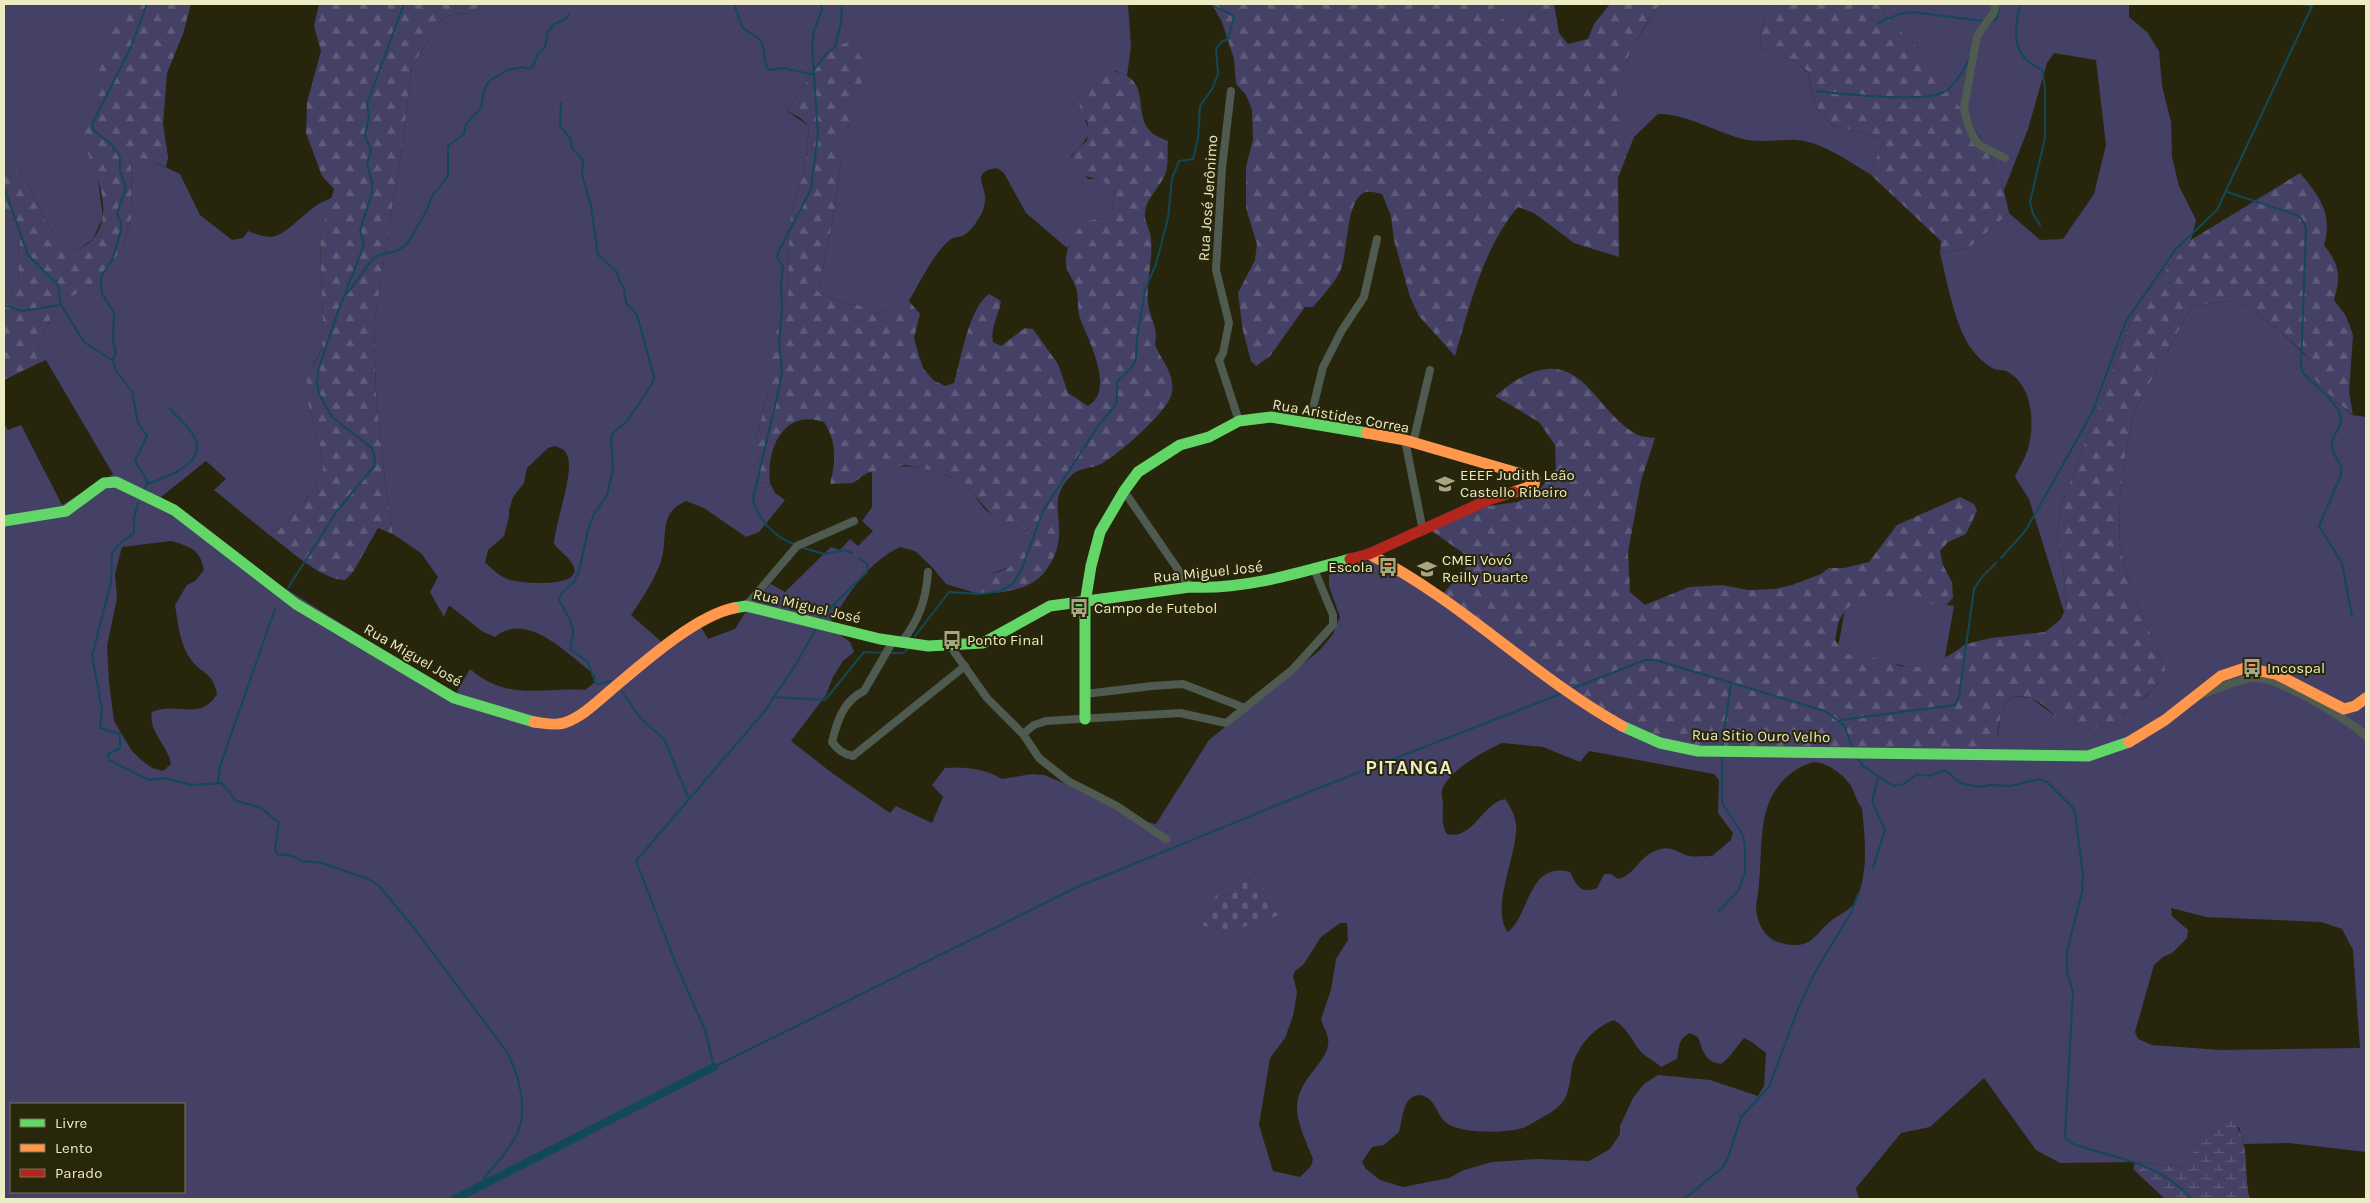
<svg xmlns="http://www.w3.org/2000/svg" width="2370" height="1203" font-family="Karla,sans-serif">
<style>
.grass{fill:#444066;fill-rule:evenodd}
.forest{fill:url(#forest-firs)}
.wetland{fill:url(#wetland-marsh)}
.cemetery{fill:url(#cemetery-stones)}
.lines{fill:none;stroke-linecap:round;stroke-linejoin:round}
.stream{stroke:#114958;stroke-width:2}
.canal{stroke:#114958;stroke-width:8}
.street{stroke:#4f5a51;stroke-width:8}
.fast{stroke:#63d668;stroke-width:11}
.slow{stroke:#ff974d;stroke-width:11}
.jam{stroke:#b3261e;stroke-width:11}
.labels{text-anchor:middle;stroke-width:4;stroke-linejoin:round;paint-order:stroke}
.street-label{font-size:15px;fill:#edebc2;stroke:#28260b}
.poi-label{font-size:15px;fill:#edebc2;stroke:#28260b;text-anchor:start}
.district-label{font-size:20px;font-weight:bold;letter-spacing:1px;fill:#edebc2;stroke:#28260b}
</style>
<defs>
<pattern id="forest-firs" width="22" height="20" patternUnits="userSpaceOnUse" patternTransform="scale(1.25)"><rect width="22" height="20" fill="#444066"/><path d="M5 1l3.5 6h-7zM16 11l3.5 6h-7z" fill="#5f5c7a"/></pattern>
<pattern id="wetland-marsh" width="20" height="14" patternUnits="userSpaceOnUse" patternTransform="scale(1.25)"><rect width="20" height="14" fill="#444066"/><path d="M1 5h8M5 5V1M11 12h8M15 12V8" fill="none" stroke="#5f5c7a"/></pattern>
<pattern id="cemetery-stones" width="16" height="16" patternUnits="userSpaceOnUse" patternTransform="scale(1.25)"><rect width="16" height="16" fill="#444066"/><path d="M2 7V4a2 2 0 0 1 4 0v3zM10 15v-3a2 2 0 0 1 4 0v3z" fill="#5f5c7a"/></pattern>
</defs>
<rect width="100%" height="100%" fill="#27260c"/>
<g class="grass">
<path d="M4 4H130C105 40 95 64 99 109L84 124 92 160 97 173 103 217 93 239 77 251C42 238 41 194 17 170 13 166 8 163 4 160Z"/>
<path d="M481 4H1128L1131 46 1127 76 1116 71 1085 121C1095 137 1080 145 1071 156L1088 179C1101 178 1107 182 1115 193L1111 214 1107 218 1088 221 1080 228 1067 248 1026 213 1004 173 997 168C974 171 982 181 985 195 986 202 983 212 979 218 976 223 970 232 964 235 960 238 954 236 950 240 935 251 918 285 909 301H897L886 311 876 314 864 306 843 303 817 291 822 274 836 202 841 158V140L850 123 827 51 787 111 809 126 806 160 789 224 788 297 768 356V392L756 438 760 482 770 483 775 493 785 500 759 532 746 537 704 508 686 501C657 514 669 536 661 561 656 577 641 601 631 615L664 644 696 618 708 639 735 629 750 605 771 584 785 592 831 547 840 550 850 539 858 546 873 531 862 521 872 507V471C905 462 941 466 968 488 976 495 981 508 991 514 1001 521 1016 524 1027 528L1023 552 1013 566 990 574 979 594 946 584 932 567 915 551 900 547C866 563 848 596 828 626L850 642 854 652 843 661 833 677 826 695 791 741 832 773 890 813 896 806 932 823 943 797 932 785 945 768C964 766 986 769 1002 779L1032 774 1044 775 1097 797 1135 820 1156 824 1209 740 1320 650 1333 634 1340 617 1329 586V575L1362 561 1374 562 1407 577 1558 683 1998 735 2001 713 2011 696 2031 698 2054 715H2123L2146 696 2165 676V668L2130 586 2119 543 2120 499 2123 468 2134 412 2192 306 2228 301 2247 307 2279 330 2306 356 2313 376 2336 401 2352 415 2366 417V1152L2289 1143 2244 1144 2239 1128 2220 1119 2182 1167 2135 1162 2060 1163 2036 1150 1984 1078 1930 1127 1901 1133 1856 1188 1859 1199H4V423L8 430 21 425 62 505 113 474 46 360 37 364 39 341 52 316 62 302 92 285 122 250 132 215 131 155 150 160 180 174 200 215 232 240 243 238 248 231C256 234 266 239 275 236 294 230 308 205 332 198L320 236 323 329 322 348 314 363 306 397 321 451 323 470 312 492 284 526 268 534 214 490 226 479 206 461 161 497 248 565 455 695 470 669C509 702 541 687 585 690L595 682V676L589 670C565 652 526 611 495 637L483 632 450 606 448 607 444 617 430 592 438 577 421 553 393 534 385 482 376 394 374 323 403 140 412 66 443 18 453 14 473 13ZM555 446C560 448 565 449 567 455 575 472 555 523 554 544 560 551 571 559 574 567 581 589 521 583 510 580 499 576 493 570 485 562L488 550 504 536 509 517V510L513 497 524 483 527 468 548 448ZM171 541C191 547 200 549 204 570L195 581 187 585 175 605C178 623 180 646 192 661 204 676 212 671 217 694 201 722 176 701 152 712 148 732 168 745 171 764L163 771 152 768 140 759 132 751 114 721 109 682 107 646 117 598 115 574 122 547ZM1502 743 1543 747 1580 762 1589 751 1714 774 1719 780 1718 813 1733 833 1731 840 1712 856C1708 856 1693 857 1689 856 1675 852 1671 844 1655 851 1639 857 1635 875 1618 879L1611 874H1604L1597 888C1580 894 1577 886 1570 872 1528 861 1530 915 1508 932 1489 908 1519 852 1516 824 1515 815 1510 806 1505 799 1482 803 1473 841 1447 834 1441 824 1443 816 1443 805 1443 800 1441 795 1442 790 1449 770 1484 751 1502 743ZM1814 762C1828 763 1843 774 1851 786 1855 793 1856 801 1862 808 1865 840 1869 871 1856 901 1853 908 1839 915 1832 920 1814 934 1813 949 1785 944 1777 942 1771 940 1766 934 1760 927 1757 918 1756 909 1756 901 1759 892 1759 883 1762 857 1759 825 1770 800 1779 781 1794 767 1814 762ZM2171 908 2206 917 2321 922 2342 929 2353 950 2360 1048 2221 1050 2152 1045 2138 1039 2135 1032 2154 965 2163 957 2172 953 2187 938 2188 930 2172 916ZM1340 923H1347L1348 940 1336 959 1331 990 1321 1019C1323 1027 1330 1036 1328 1045 1326 1063 1298 1079 1297 1107 1296 1121 1308 1146 1313 1159L1311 1166 1300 1177 1273 1171 1259 1125 1270 1058 1285 1038 1293 1016 1297 992 1293 976 1295 971 1303 965 1321 937ZM1614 1020C1627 1027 1632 1042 1642 1053 1647 1058 1655 1061 1661 1067L1677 1059C1679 1047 1678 1039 1690 1033L1698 1037C1703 1051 1705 1062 1721 1064 1731 1057 1736 1047 1744 1038L1752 1042 1766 1053 1764 1086 1758 1096 1710 1080 1658 1075 1644 1084 1633 1098 1620 1126V1134L1610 1149 1589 1161 1537 1159 1492 1162 1464 1170 1449 1178 1403 1187 1380 1180 1366 1169 1362 1162 1372 1147 1384 1145 1399 1132C1403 1120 1402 1096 1419 1095 1424 1095 1429 1098 1432 1102 1438 1110 1440 1119 1448 1124 1464 1134 1505 1133 1523 1128 1528 1126 1532 1123 1536 1121 1547 1115 1557 1110 1564 1100 1570 1090 1570 1078 1572 1067 1577 1047 1594 1027 1614 1020ZM11 1104H184V1192H11Z"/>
<path d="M1492 4H1536C1520 33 1508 33 1492 4Z"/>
<path d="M1660 4H1772L1760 31 1761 48 1797 62 1808 73 1815 105 1832 125 1884 139 1870 174C1848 161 1822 142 1797 140 1778 139 1758 144 1739 138 1716 131 1682 113 1658 114L1634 137 1626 157C1623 137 1617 115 1617 95 1617 68 1645 26 1660 4Z"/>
<path d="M1878 4H2129V17L2147 32 2159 51 2162 86 2171 122 2172 157 2179 186 2196 220 2191 240 2137 305 2060 509 2057 540 2063 567 2067 607 2064 612 2029 499 2015 477C2019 468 2025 458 2028 449 2035 424 2033 386 2008 372 2004 369 1998 371 1994 369 1985 364 1976 356 1971 348 1956 329 1946 278 1940 253L1969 248 2009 213 2040 240 2063 239 2094 194 2106 145 2096 60 2054 53 2047 63 2028 129 2004 190 2002 182 1981 139 1927 57 1889 20Z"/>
<polygon points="4,217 16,222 21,232 18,258 19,279 4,309"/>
<polygon points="1849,587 1954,606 1942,673 1837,653"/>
</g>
<g class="forest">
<path d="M130 4H191L183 34 167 73 163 124 168 157 166 167 150 160 131 156 132 215 122 250 92 285 62 302 52 316 39 341 37 364 4 380V309L19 279 18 258 21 232 16 222 4 217V160C8 163 13 166 17 170 41 194 42 238 77 251 82 247 89 244 93 239 118 210 91 164 80 134L84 124 99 108C95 64 104 40 130 4Z"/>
<path d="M319 4H481L473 13 453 14 443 18 412 66 403 140 374 323 376 394 385 482 393 534 378 528 353 572 345 580C321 580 288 548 268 534L284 526 312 492 323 470 321 451 306 397 307 379 322 348 323 329 320 236 334 189 322 176 306 133 307 102 321 51 314 26Z"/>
<path d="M1212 4H1492C1508 31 1520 33 1536 4H1554L1559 33 1568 44 1588 39 1594 24 1610 4H1660L1643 29 1627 59 1617 94 1626 157 1618 178 1619 257 1574 243 1534 213 1518 207C1483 248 1470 305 1455 356L1419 316 1410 297 1394 240 1391 216 1382 194C1377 193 1369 190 1363 193 1346 203 1348 250 1341 269 1335 283 1323 295 1313 307H1305L1270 356 1256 366 1251 361 1243 331 1238 293 1255 260 1257 244 1246 208V167L1253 139 1252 110 1246 95 1236 84 1234 59 1222 22Z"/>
<polygon points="1772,4 1878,4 1889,20 1927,57 1981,139 2002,182 2009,213 1969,248 1940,253 1941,241 1870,174 1884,139 1832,125 1815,105 1808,72 1797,62 1761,48 1760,31"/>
<path d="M850 41 863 60 864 73 860 92 850 123 841 140V158L836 202 822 274 817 291 843 303 864 306 876 314 886 311 897 301H909L920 314 914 338 919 356 923 368 933 380 945 386 954 383C961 359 969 308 989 294L1001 301C999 316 990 327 993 342L1001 346 1025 328 1033 329 1058 364 1068 393 1088 406C1116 390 1088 340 1080 318 1077 309 1079 298 1076 288 1074 279 1067 274 1066 264 1065 249 1074 228 1088 221 1094 218 1105 221 1110 215 1113 210 1113 199 1115 193 1099 170 1087 186 1069 163 1072 153 1079 147 1087 141 1087 137 1089 130 1088 126 1087 117 1079 111 1079 101 1080 93 1088 84 1094 79 1103 73 1112 69 1123 74 1150 85 1133 115 1151 132 1155 136 1163 139 1168 141 1167 150 1169 167 1165 175 1160 186 1150 195 1146 207 1142 221 1150 227 1151 239 1153 262 1146 281 1148 303 1149 314 1156 325 1156 336 1156 340 1154 343 1156 347 1163 363 1177 377 1171 396 1164 415 1119 454 1101 464 1093 468 1080 468 1073 474 1050 495 1060 509 1059 534 1059 549 1052 564 1042 575 1027 591 1000 593 979 594L990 574C1020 568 1022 555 1027 529L1009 527 991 514 969 489 952 477 936 471 906 465 867 473 853 483 830 484C836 461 837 442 824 422 784 408 766 448 770 483L760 482 752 466V454L768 392V356L788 297 789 224 806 160 809 126 799 117 787 111 827 51Z"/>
<path d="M2300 173C2320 197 2333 214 2324 245 2340 266 2341 276 2334 300L2346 316 2353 335 2349 392 2353 415 2336 401 2312 376 2306 355 2279 330 2247 307 2228 301 2192 306 2134 412 2123 468 2120 499 2119 543 2130 586 2165 668V676C2146 696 2106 739 2075 729 2058 723 2047 703 2030 698 2025 696 2017 697 2011 696L2001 713 1995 749 1670 745 1612 721 1438 599 1473 560 1426 527 1481 507 1517 502 1536 494 1556 469 1555 445 1539 422 1495 396C1503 390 1512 382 1520 378 1582 345 1593 410 1636 434 1641 437 1649 437 1655 438L1641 481 1628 552 1630 592 1645 605 1689 587 1722 585 1748 590 1775 589 1792 585 1821 574 1829 568H1844L1869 562 1897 525 1960 497 1974 504 1977 511 1966 534 1948 542 1940 551 1943 565 1952 582 1953 598 1946 605C1912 604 1863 580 1841 617 1837 623 1837 633 1835 640L1845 654 1880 659 1900 666 1919 667 1950 655 1966 644 1991 638 2045 632 2060 620 2067 606 2063 567 2057 540 2060 509 2137 305 2191 240Z"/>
</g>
<path class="wetland" d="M2230 1118C2253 1142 2242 1171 2250 1199H2165L2133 1169 2135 1162 2182 1167 2219 1119Z"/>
<path class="cemetery" d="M1256 878 1283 914 1237 929 1217 931 1202 925C1217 887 1218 890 1256 878Z"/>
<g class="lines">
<g class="stream">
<path d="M734 4 742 27C748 33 757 35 761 42 766 51 762 62 769 70L783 68 814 75"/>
<path d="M2020 4C2016 23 2011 47 2028 61 2032 65 2038 67 2042 70L2045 87V138L2030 202 2033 214 2040 225"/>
<polyline points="2301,4 2312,6"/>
<polyline points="1990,21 1997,19 1999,7"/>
<polyline points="1878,23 1900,14 1912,12 1983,21"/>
<polyline points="814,70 826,54 835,47 841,22 842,4"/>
<path d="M1816 91C1841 94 1924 103 1944 92 1956 85 1963 70 1970 58"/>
<path d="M561 103 560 126 570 138 572 148 583 160 582 175 591 206 598 255 617 272 620 282 624 288 626 303 637 315 654 377 653 382 628 420 613 433 611 440 613 469 607 495 594 514 588 530 579 571 573 583 561 594 559 600C564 610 572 619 573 631 574 640 569 640 571 650L588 662 595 682 598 684 611 681"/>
<polyline points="4,187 28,255 58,285 61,305 84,342 113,361 116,371 132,391 138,423 147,436 135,461 148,482 144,490"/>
<path d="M2227 192 2294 214 2301 218 2306 228 2301 366 2303 373C2313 383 2343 406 2341 421 2340 430 2331 436 2332 446 2333 459 2343 460 2341 475L2319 526 2342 563 2352 616"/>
<polyline points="346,295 372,260 379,255 397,251 407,244 427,210 432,196 448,176 448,146 464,134 466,124 481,108 484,90 489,81 508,70 524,67 528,69 533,67 537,55 545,47 548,31 554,24 566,19 569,14"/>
<polyline points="4,305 21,311 61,305"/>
<polyline points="112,360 116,354 113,340 114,312 102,294 101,285 102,276 113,258 121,230 121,222 117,214 126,187 120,171 120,157 111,144 93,130 92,124 130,49 147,4"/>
<path d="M147 484C165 478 207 464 195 438 190 427 177 417 169 408"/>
<path d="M138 503 134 518V533L118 545 112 553 111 582 92 656 102 709 100 728 120 734V748L108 754 109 760 149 780 164 778 192 785 222 783 236 801 260 807 279 823 275 848 277 854 293 856 302 861 322 863 368 879 379 886 414 928 507 1052C519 1076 530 1112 515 1138 507 1152 495 1165 484 1178L487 1183"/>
<path d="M794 544C775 538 757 518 753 499L780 384 782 370 779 343 782 309 781 283 783 266 777 258 778 253 811 189 818 135 812 46 814 31 822 10 821 4"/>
<polyline points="804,548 824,554 845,550 852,553"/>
<polyline points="2001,558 2026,530 2092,413 2126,321 2176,249 2217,210 2313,4"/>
<polyline points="288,588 337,511 374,466 375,458 372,448 332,417 319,394 317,381 319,367 339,309 364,245 360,230 372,193 372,182 367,164 371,150 365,136 369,116 367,104 404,4"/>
<polyline points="820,618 867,572 868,565 859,558"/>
<polyline points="815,630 795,666 764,712 636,861 676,964 705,1030 714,1067 1075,888 1314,790 1563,693"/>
<path d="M915 636 949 592 980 594 1000 591 1013 584 1022 568 1043 511 1098 426 1115 406 1117 400V382L1133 366 1136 359 1137 338 1145 290 1156 264 1168 218 1172 178 1179 161 1193 159 1198 139 1200 106 1212 89 1218 74 1216 49 1221 42 1228 39 1234 17C1227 10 1218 10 1211 4"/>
<polyline points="888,653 903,653 909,648"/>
<polyline points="1571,689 1645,660 1655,660 1825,711 1844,725 1853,750"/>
<polyline points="622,692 642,720 664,739 689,799"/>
<polyline points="772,697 825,700 864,652 883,653"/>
<polyline points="1841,720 1955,705 1959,697 1974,589 1982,577 1996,563"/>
<polyline points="1722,747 1731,682"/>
<path d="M1858 758 1863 766 1893 786 1904 784 1917 774 1929 776 1945 770 1960 783 1979 787 1990 785 2010 786 2039 779 2047 782 2073 808 2075 812 2083 875 2082 892 2067 951V972L2073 992 2065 1137 2073 1144C2120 1160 2156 1161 2192 1199"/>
<polyline points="218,782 220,766 275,609"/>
<polyline points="1873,868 1885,830 1872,801 1878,778"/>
<polyline points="1718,912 1738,891 1745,872 1745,847 1743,835 1722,803 1722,755"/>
<polyline points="1684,1199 1723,1167 1728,1158 1741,1117 1769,1087 1798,1009 1815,972 1851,913 1858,894"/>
</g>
<polyline class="canal" points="455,1199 714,1067"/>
<g class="street">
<polyline points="1996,4 1994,12 1977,36 1964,108 1968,125 1975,140 1981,146 2005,158"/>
<polyline points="1231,91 1222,168 1216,270 1229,323 1223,353 1219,360 1239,421"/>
<polyline points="1309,424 1323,367 1342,330 1364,297 1377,239"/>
<polyline points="1405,440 1423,531"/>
<polyline points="1413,443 1430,370"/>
<polyline points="1124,491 1190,587"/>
<polyline points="746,606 797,546 854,521"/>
<path d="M893 641 864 691C844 700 837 721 832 742 838 750 843 754 853 756L965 666"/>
<path d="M902 642C919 619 926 601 928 572"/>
<polyline points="950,646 987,698 1023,734 1039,758 1068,781 1117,806 1166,839"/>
<polyline points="1085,694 1152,686 1183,684 1245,708"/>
<path d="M2201 695C2218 689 2235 680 2253 678 2277 676 2347 719 2366 736"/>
<polyline points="1023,734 1034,725 1046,721 1180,713 1226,723 1293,669 1333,625 1333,615 1314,569"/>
</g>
<g class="fast">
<polyline points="4,521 66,511 104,483 116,482 174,510 296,604 454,698 534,722"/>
<path d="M734 608 746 606 880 639 928 646 983 643 1050 606 1190 587C1244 590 1298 573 1350 559"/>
<polyline points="1085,719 1085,603 1091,566 1100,532 1124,491 1138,472 1180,445 1209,437 1239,421 1271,417 1367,433"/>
<polyline points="1622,726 1660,743 1698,751 2088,756 2129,742"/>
</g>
<g class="slow">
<polyline points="1367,433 1405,440 1535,478 1534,485 1514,492"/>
<path d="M1369 554C1461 600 1532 676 1622 726"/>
<path d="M534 722C543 723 556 726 564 723 582 717 597 702 611 690 642 664 695 616 734 608"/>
<polyline points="2129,742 2165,720 2221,676 2245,668 2276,674 2344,709 2355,706 2366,698"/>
</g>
<polyline class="jam" points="1350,559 1369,554 1488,500 1514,492"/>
</g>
<defs>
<g id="school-bare" transform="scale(1.5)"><path d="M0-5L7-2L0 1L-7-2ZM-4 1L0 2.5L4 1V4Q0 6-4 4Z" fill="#a8a682" stroke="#28260b" stroke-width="2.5" paint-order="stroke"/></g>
<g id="bus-bare" transform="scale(1.5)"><path d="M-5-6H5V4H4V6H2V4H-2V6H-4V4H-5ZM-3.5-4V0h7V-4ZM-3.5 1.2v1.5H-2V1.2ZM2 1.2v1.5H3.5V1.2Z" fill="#a8a682" stroke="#28260b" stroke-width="2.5" paint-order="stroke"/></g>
</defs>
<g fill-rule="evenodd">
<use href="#school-bare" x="1445" y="484"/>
<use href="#bus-bare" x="1388" y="567"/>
<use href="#school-bare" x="1427" y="569"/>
<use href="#bus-bare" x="1079" y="608"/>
<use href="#bus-bare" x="952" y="640"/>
<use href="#bus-bare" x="2252" y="668"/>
</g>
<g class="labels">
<g class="street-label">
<text transform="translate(1208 198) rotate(-86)" y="5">Rua José Jerônimo</text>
<text transform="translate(1341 416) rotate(10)" y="5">Rua Aristides Correa</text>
<text transform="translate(1208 572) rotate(-6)" y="5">Rua Miguel José</text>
<text transform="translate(807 606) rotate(13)" y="5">Rua Miguel José</text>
<text transform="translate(413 655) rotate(30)" y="5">Rua Miguel José</text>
<text transform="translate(1761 736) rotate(1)" y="5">Rua Sitio Ouro Velho</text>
</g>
<g class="poi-label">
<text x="1460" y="480">EEEF Judith Leão<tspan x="1460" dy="17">Castello Ribeiro</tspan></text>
<text x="1442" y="565">CMEI Vovó<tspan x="1442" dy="17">Reilly Duarte</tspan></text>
<text x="1373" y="572" text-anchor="end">Escola</text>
<text x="1094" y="613">Campo de Futebol</text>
<text x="967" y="645">Ponto Final</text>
<text x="2267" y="673">Incospal</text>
</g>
<g class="district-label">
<text x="1409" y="774">PITANGA</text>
</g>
</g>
<rect width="2370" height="1203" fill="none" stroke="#edebc2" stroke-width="10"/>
<rect x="10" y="1103" width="175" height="90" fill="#28260b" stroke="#777554"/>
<rect x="20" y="1119" width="25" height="8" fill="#63d668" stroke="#777554"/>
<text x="55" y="1128" font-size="15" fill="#edebc2">Livre</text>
<rect x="20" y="1144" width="25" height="8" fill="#ff974d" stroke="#777554"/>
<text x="55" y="1153" font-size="15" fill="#edebc2">Lento</text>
<rect x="20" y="1169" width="25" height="8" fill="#b3261e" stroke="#777554"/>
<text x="55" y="1178" font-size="15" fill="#edebc2">Parado</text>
</svg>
